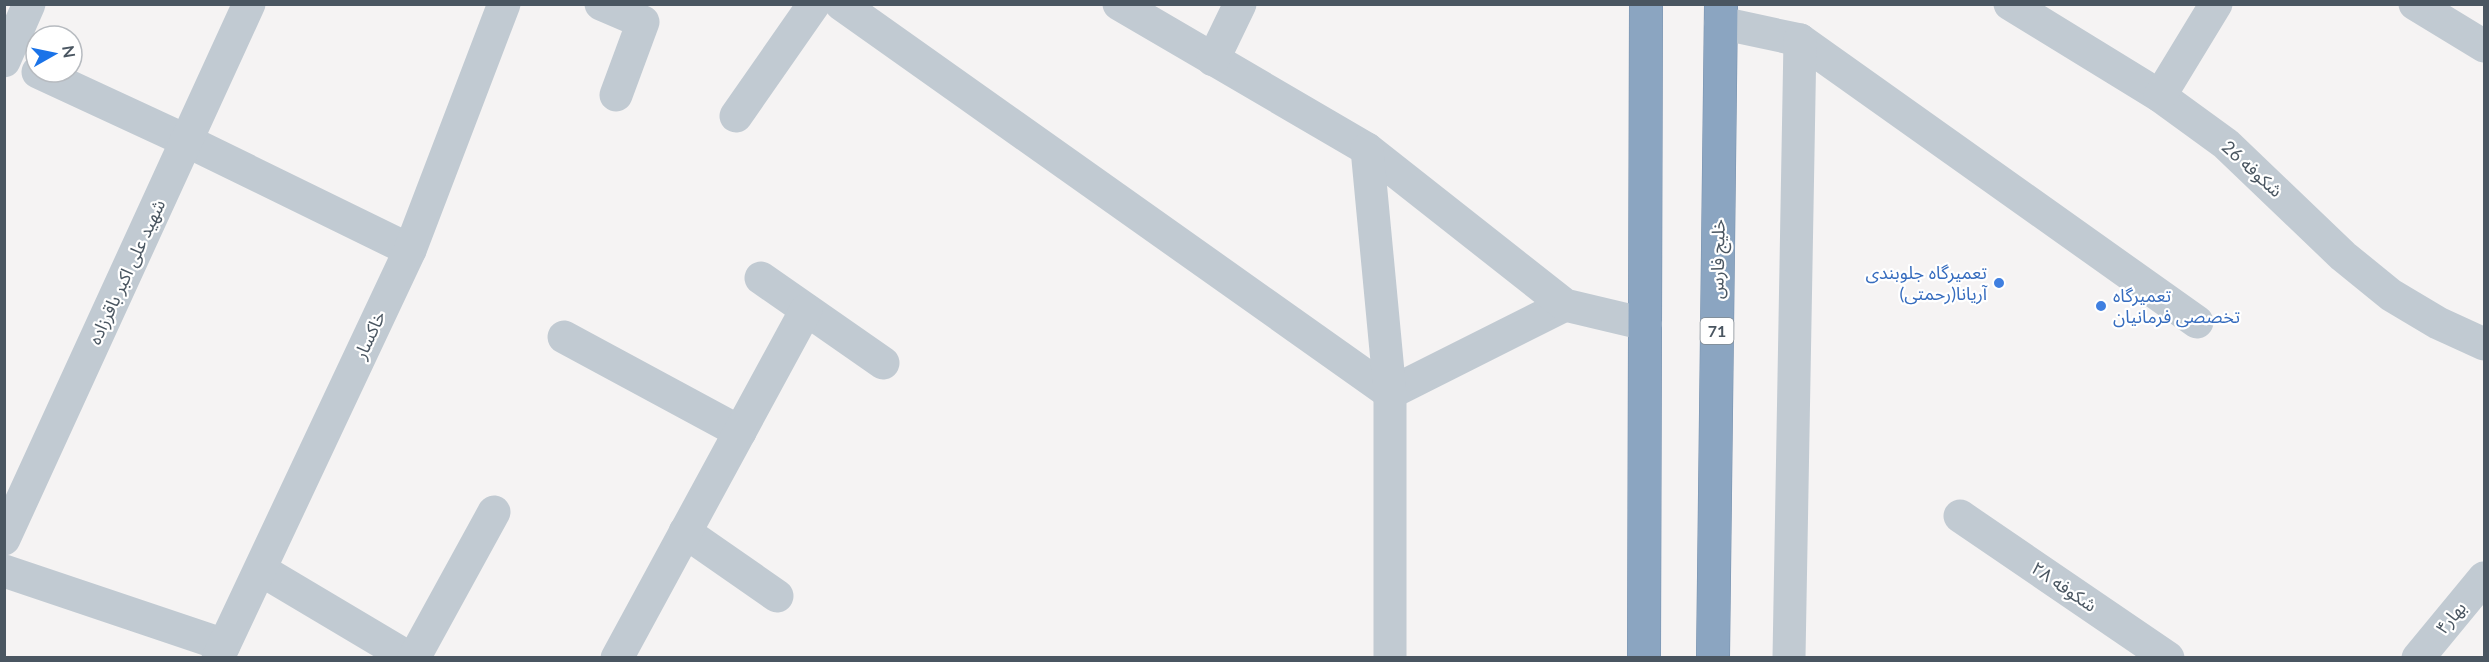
<svg xmlns="http://www.w3.org/2000/svg" width="2489" height="662" font-family="Lato,'Noto Sans Arabic',sans-serif">
<style>
.lines{fill:none;stroke-linecap:round;stroke-linejoin:round}
.highway-casing{stroke:#7690ad;stroke-width:34}
.minor{stroke:#c1cad2;stroke-width:33}
.highway{stroke:#8ba5c1;stroke-width:33}
.shop-dot{fill:#3f7fe0;stroke:#fff;stroke-width:2}
.labels{text-anchor:middle;stroke-width:4.5;stroke-linejoin:round;paint-order:stroke}
.shield{fill:#fff;stroke:#808990;stroke-width:1.5}
.shield-label{font-size:16px;font-weight:bold;fill:#4a5661}
.street-label{font-size:18px;fill:#4a5661;stroke:#fff}
.shop-label{font-size:18px;fill:#366cbe;stroke:#fff;text-anchor:end}
</style>
<rect width="100%" height="100%" fill="#f5f3f3"/>
<g class="lines">
<g class="highway-casing">
<g id="highway">
<polyline points="1644,658 1646,4"/>
<polyline points="1713,658 1721,4"/>
</g>
</g>
<g class="minor">
<polyline points="601,4 643,22 616,95"/>
<polyline points="841,4 1390,393 1565,305"/>
<polyline points="1119,4 1367,149 1565,305 1645,324"/>
<polyline points="2010,4 2160,96 2226,144 2343,256 2391,295 2438,323 2484,344"/>
<polyline points="2415,4 2484,46"/>
<polyline points="1721,23 1800,40 2197,322"/>
<polyline points="1213,60 1240,4"/>
<polyline points="4,61 29,4"/>
<polyline points="38,72 187,141 410,250"/>
<polyline points="2160,96 2216,4"/>
<polyline points="736,116 814,4"/>
<polyline points="1367,149 1390,393 1390,658"/>
<polyline points="761,278 883,363"/>
<polyline points="564,337 740,432"/>
<polyline points="1960,516 2168,658"/>
<polyline points="685,532 777,596"/>
<polyline points="4,539 249,4"/>
<polyline points="261,570 409,658"/>
<polyline points="4,571 224,645"/>
<polyline points="218,658 410,250 504,4"/>
<polyline points="414,658 494,512"/>
<polyline points="617,658 806,310"/>
<polyline points="1789,658 1800,40"/>
<polyline points="2418,658 2484,578"/>
</g>
<use href="#highway" class="highway"/>
</g>
<g class="shop-dot">
<circle cx="1999" cy="283" r="6"/>
<circle cx="2101" cy="306" r="6"/>
</g>
<g class="labels">
<rect class="shield" x="1700.5" y="318" width="33" height="26" rx="4.5"/>
<g class="shield-label">
<text x="1717" y="337">71</text>
</g>
<g class="street-label">
<text transform="translate(2252 169) rotate(42)" y="6">شکوفه 26</text>
<text transform="translate(1718 259) rotate(-89)" y="6">خلیج فارس</text>
<text transform="translate(127 272) rotate(-65)" y="6">شهید علی اکبر باقرزاده</text>
<text transform="translate(370 335) rotate(-65)" y="6">خاکسار</text>
<text transform="translate(2064 587) rotate(34)" y="6">شکوفه ۲۸</text>
<text transform="translate(2451 618) rotate(-50)" y="6">بهار۴</text>
</g>
<g class="shop-label">
<text x="1987" y="279">تعمیرگاه جلوبندی<tspan x="1987" dy="21">آریانا(رحمتی)</tspan></text>
<text x="2113" y="302" text-anchor="start">تعمیرگاه<tspan x="2113" dy="21">تخصصی فرمانیان</tspan></text>
</g>
</g>
<rect width="2489" height="662" fill="none" stroke="#4a5661" stroke-width="12"/>
<g transform="translate(54 54) rotate(81)"><circle r="28" fill="#ffffff" stroke="#b7bbc0" stroke-width="1.5"/>
<path d="M0-4.5L10 22L0 15L-10 22Z" fill="#1a73e8"/>
<text y="-9" font-size="16" font-weight="bold" text-anchor="middle" fill="#4a5661">N</text>
</g>
</svg>
